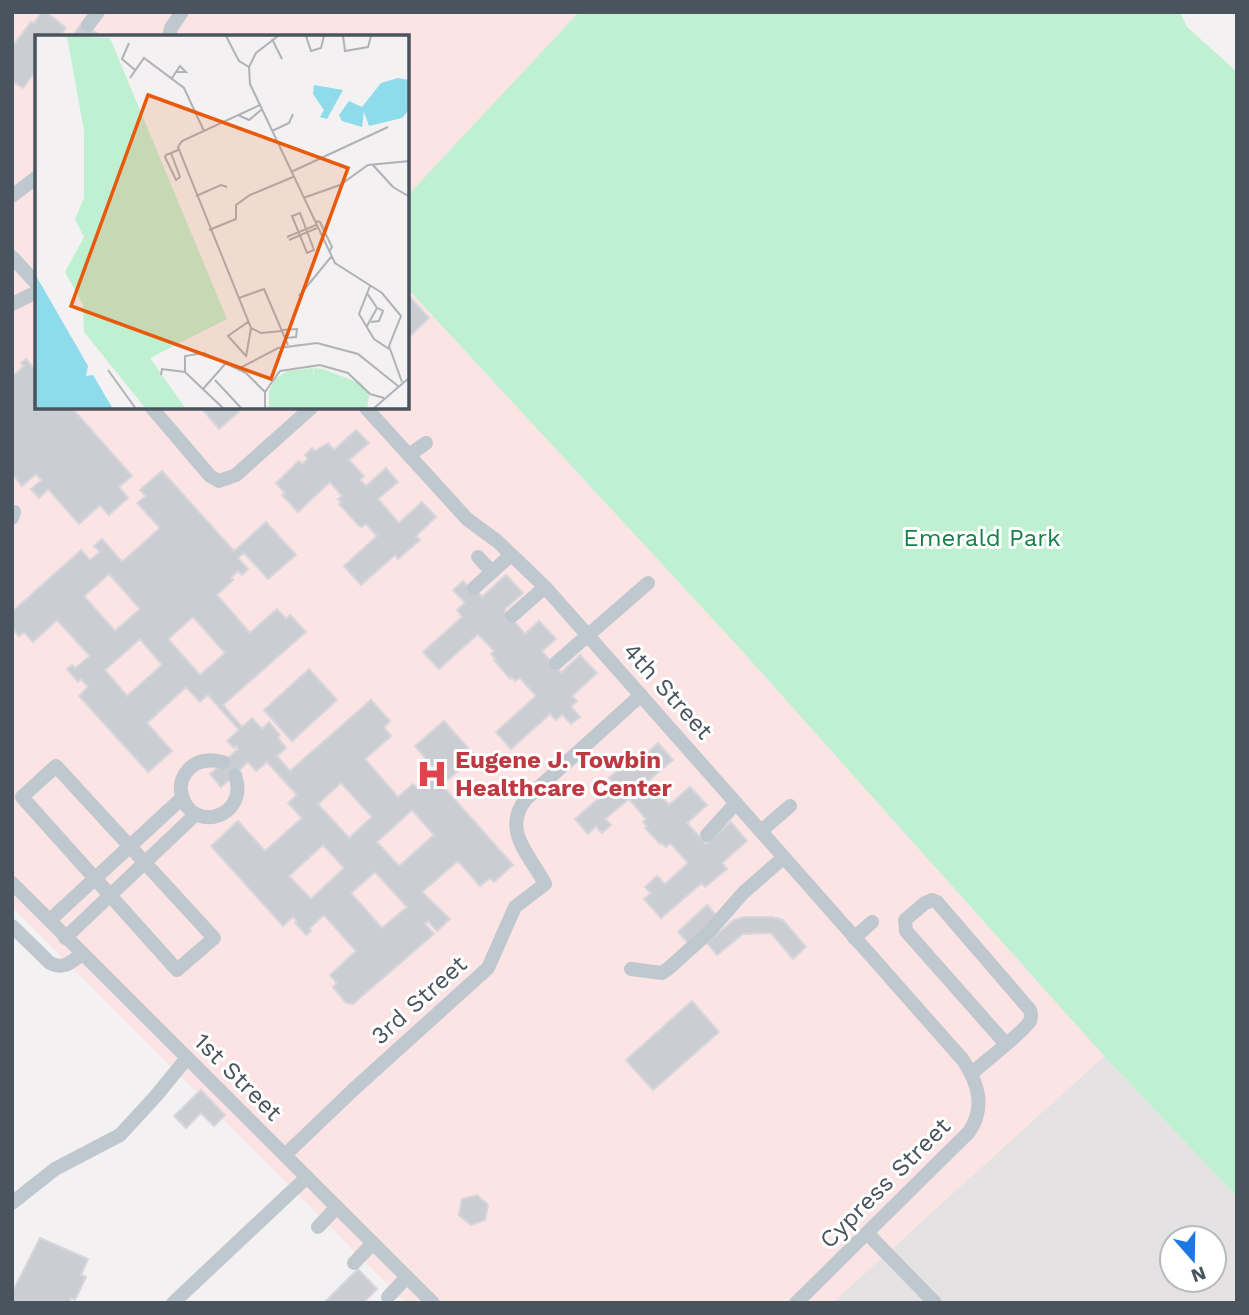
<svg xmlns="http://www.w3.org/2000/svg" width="1249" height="1315" font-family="'Work Sans',sans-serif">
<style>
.education{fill:#e4e2e3;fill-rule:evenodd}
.medical{fill:#fbe4e3}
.green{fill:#c0f0d2}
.building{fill:#cbcdd3;stroke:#d5d7dc;stroke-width:2;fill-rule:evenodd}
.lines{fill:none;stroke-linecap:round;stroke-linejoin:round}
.minor{stroke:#bfc8cf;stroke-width:14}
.labels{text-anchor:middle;stroke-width:6;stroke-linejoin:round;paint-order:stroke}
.park-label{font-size:24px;fill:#18814a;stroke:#fff}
.street-label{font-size:24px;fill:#49545e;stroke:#fff}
.health-label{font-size:24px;font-weight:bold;fill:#be3a42;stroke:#fff;text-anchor:start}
.inset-road{fill:none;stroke:#afb2b6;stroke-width:2}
.view{fill:#e8590c;fill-opacity:0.15;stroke:#e8590c;stroke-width:3.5}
.inset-edge{fill:none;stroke:#49545e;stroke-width:3.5}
</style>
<rect width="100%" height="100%" fill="#f3f1f1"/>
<path class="education" d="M1104 1056 1237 1197V1303H832ZM1172 1238H1214V1280H1172Z"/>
<polygon class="medical" points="12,12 579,12 408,195 408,37 37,37 37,408 408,408 408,289 734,642 1104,1056 832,1303 406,1303 12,907"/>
<polygon class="green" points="579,12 1180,12 1187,27 1237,72 1237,1197 1104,1056 734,642 408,289 408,195"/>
<g class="building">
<polygon points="42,12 46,12 66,28 59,37 37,37 37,69 23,88 12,81 12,47 31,22 34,23"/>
<polygon points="82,23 102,37 72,37"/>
<polygon points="408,295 429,318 408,338"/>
<polygon points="26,359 37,372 37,408 72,408 132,476 119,487 128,498 109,515 100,505 79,524 48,489 39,498 31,489 42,480 36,474 22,486 12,474 12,377 24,366 21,363"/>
<polygon points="206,408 243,408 219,429 203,410"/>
<polygon points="356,430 369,443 349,460 364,476 360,480 366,486 386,468 398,482 378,499 399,523 422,502 436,517 416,536 420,540 398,559 395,555 361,585 344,566 377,536 366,524 362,527 359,526 339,504 341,502 338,499 342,496 330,482 298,512 282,495 285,493 276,483 299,461 302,464 308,459 305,455 312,448 315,451 328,443 334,450"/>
<path d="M162 471 234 551 266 522 296 555 268 579 244 553 238 558 248 569 242 575 238 571 231 578 233 580 217 595 250 633 277 609 286 619 290 615 306 632 223 705 242 727 252 718 262 729 269 722 280 735 278 738 286 748 277 756 290 771 371 700 390 721 384 727 391 736 365 759 398 797 413 784 416 787 426 777 421 772 426 768 434 778 439 774 415 746 444 721 475 756 442 785 513 865 494 882 490 878 480 886 458 861 422 892 450 919 437 931 428 921 425 924 434 934 353 1004 346 1003 333 987 337 983 330 975 356 951 324 915 309 929 311 931 306 935 295 923 297 922 293 917 283 926 211 846 238 821 265 851 302 818 288 803 297 795 267 762 256 771 248 762 221 787 210 774 238 749 236 746 234 748 227 741 239 730 208 695 200 702 186 687 147 723 172 751 148 772 79 696 88 687 81 679 78 682 67 669 72 665 75 668 90 656 57 620 33 642 24 632 19 636 12 628V612L81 550 90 560 100 552 94 546 102 539 122 562 160 528 137 503 146 496 140 490ZM109 574 140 609 115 631 84 596ZM193 617 225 653 200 675 168 639ZM140 639 162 665 127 696 105 670ZM341 783 372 817 349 838 318 804ZM412 810 434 835 399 866 377 842ZM323 845 344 868 311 899 289 876ZM375 872 407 907 382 928 351 893Z"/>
<polygon points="506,575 523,593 504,610 525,634 539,621 556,639 542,651 561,673 580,655 597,673 572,696 577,701 571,707 580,717 571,724 562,714 556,720 550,714 511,749 496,732 536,696 520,678 515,681 512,677 510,679 494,660 496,659 491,654 494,651 478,634 439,669 423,652 462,617 457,610 465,603 453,590 463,581 475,594 478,592 482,597"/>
<polygon points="309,669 337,700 292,741 264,710"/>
<polygon points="658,743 673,760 648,781 669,805 690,787 707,805 687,823 706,844 731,822 747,841 722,863 727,869 705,887 702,883 661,918 644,899 651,893 645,887 657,876 665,884 688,863 670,843 666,847 662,843 660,844 645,828 647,826 643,822 646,819 629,799 605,819 611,825 602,833 596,826 588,834 575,819 615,784 609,778 628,761 633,766"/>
<polygon points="707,905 717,916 688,943 678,932"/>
<polygon points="744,917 772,917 783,920 806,947 793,959 771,933 743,934 717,955 707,943 734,920"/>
<polygon points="692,1001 719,1032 653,1090 626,1060"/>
<polygon points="201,1090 225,1115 214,1126 201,1113 186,1128 174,1116"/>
<polygon points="477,1195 488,1205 485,1220 471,1225 459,1215 462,1199"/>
<polygon points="40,1238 88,1259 81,1275 86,1277 75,1300 71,1298 69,1303 12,1303 12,1293"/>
<polygon points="358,1269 377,1289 363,1303 324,1303"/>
</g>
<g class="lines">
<g class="minor">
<polyline points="88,25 98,12"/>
<polyline points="169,37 171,28 182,12"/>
<polyline points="12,196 37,177"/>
<polyline points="12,257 37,284"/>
<polyline points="12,304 37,292"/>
<polyline points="152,408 210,476 219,481 236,475 311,408"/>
<path d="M366 408 467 519 497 541 545 587 963 1060C978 1083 986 1107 969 1132L796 1303"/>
<polyline points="409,455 426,443"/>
<polyline points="12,518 14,512"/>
<polyline points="478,557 492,572"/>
<polyline points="474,588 511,555"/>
<polyline points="512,616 545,587"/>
<polyline points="556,663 648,583"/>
<path d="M223 762C210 759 197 759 188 770 182 777 179 786 182 795 191 834 250 818 235 775"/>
<polygon points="56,766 214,938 177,970 22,797"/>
<polyline points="761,831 790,806"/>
<polyline points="707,835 736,803"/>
<polyline points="12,883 433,1303"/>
<polyline points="50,920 182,798"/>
<path d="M12 926 50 963C64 970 71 962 82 954"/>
<polyline points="65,938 196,814"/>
<polyline points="854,938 872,922"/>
<polyline points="631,969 662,973 669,968 709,932 743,893 783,858"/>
<path d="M972 1073C983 1063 1024 1032 1030 1021 1032 1016 1031 1015 1030 1010L937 902 932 900 925 903 905 920 906 931 1005 1043"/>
<path d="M285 1155 354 1089 488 968 515 907 545 884C530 855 501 830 526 799L641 695"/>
<polyline points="12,1203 55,1169 120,1135 155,1097 187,1058"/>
<polyline points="318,1227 337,1207"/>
<polyline points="867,1233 935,1303"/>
<polyline points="354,1263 373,1243"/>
<polyline points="388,1297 407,1277"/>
<polyline points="173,1303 307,1177"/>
</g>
</g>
<defs>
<g id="hospital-bare" transform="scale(2.415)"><path d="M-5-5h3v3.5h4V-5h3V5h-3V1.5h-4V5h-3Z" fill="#e0444e" stroke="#fff" stroke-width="2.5" paint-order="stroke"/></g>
</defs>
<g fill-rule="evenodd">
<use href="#hospital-bare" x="432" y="774"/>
</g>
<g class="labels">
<g class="park-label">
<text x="982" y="546">Emerald Park</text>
</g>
<g class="street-label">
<text transform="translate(668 691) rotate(48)" y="8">4th Street</text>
<text transform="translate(419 1000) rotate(-42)" y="8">3rd Street</text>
<text transform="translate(238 1077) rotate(45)" y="8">1st Street</text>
<text transform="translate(885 1183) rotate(-45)" y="8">Cypress Street</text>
</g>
<g class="health-label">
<text x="455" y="768">Eugene J. Towbin<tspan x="455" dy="28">Healthcare Center</tspan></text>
</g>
</g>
<g transform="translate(35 35)">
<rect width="374" height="374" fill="#f3f1f1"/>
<path d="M32 1 75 3 192 284 115 323 151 374H111L49 297 48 270 30 237 49 202 40 184 49 163V96ZM278 333V342L279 333 288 334 327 349 334 361 332 374H234V356L241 343 253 336Z" fill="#c0f0d2"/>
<path d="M363 43 374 45V75L367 83 334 91 329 77 327 92 307 86 304 80 314 66 327 72 346 48ZM279 50 308 55 292 84 285 82 289 75 278 59ZM0 239 53 331 51 341 58 340 78 374H0Z" fill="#8edbec"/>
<path class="inset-road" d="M191 1 204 26 214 32M243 1 221 18 214 32 215 49 300 228 347 258 366 281 354 311 367 347M271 1 276 16 286 13 289 1M308 1 310 16 333 12 336 1M237 4 247 24M94 8 87 24 100 35M95 43 109 23 149 53 169 96M137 43 145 31 151 37H141M203 80 214 85 226 75M237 96 254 88 258 79M136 118 145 142 141 145 130 122 131 120 136 118 143 115M337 129 358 152 375 162M256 137 353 92M161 161 186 150 192 152M268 163 305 150 333 130 375 126M265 178 279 215 272 218 257 181ZM280 186 285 187 297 212 294 217M174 195 201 184V170L215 160 258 142M252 202 281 190M254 205 282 193M335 251 324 279 339 304 354 314M332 258 342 273 332 291M264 261 296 222M204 263 229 254 253 310M336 287 344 286 348 276 343 273M216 293 143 112 147 106 225 70M216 293 226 298 247 296M247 295 262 294 261 302 250 303M211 321 193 301 213 287M211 322 216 293M203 334 243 313 282 308 323 319 363 351M73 335 101 374M211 338 230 357V374M126 340 127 334 150 337M180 345 207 374M168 354 191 328M230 357 245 336 285 330 313 338 335 359 349 363M189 374 150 337V321L169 318 211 338M338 374 375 342"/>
<path class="view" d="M113 60 313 133 236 344 36 271Z"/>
<rect width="374" height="374" class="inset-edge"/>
</g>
<rect width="1249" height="1315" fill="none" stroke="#49545e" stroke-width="28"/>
<g transform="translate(1193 1259) rotate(160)"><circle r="33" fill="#ffffff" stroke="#b6bbbf" stroke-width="2"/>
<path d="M0-5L12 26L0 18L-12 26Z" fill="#1a77e4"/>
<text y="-10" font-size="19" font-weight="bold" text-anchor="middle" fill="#49545e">N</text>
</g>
</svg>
